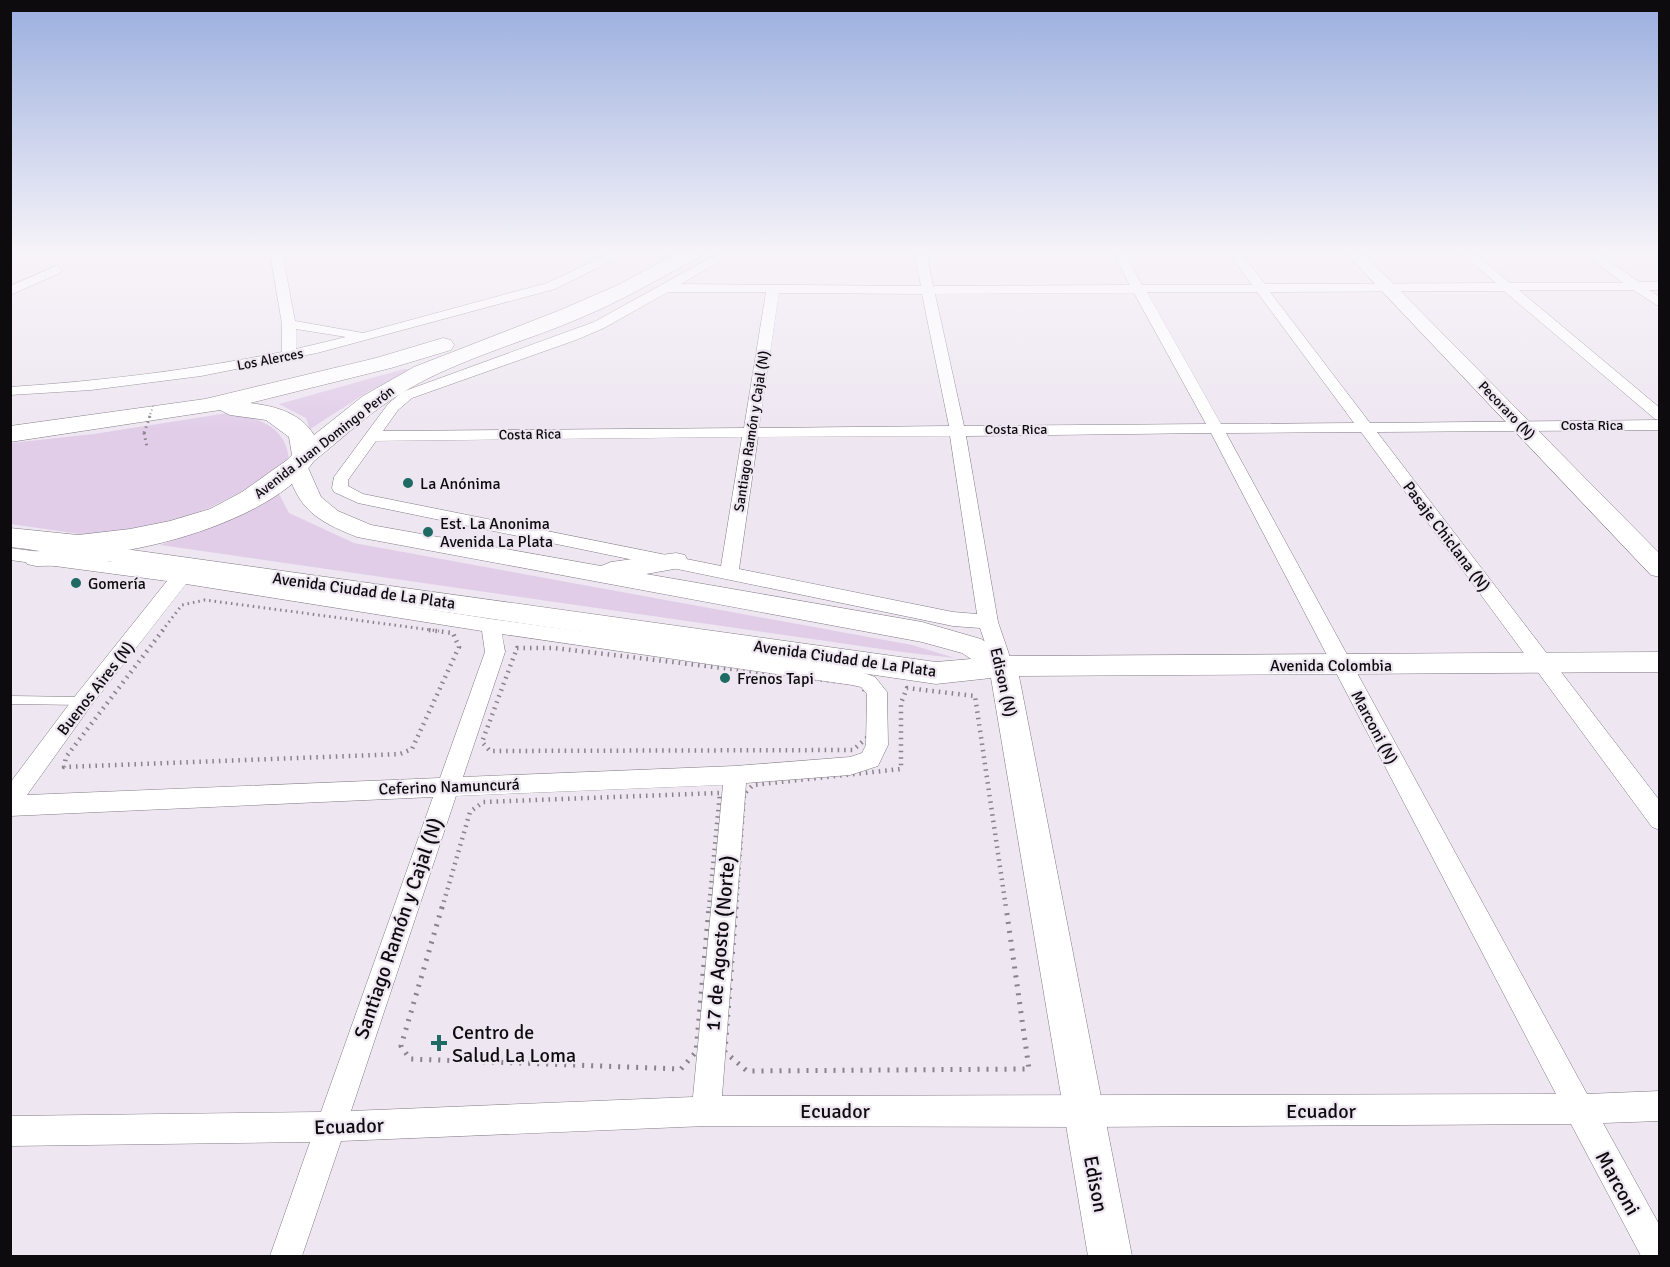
<svg xmlns="http://www.w3.org/2000/svg" width="1670" height="1267" font-family="Signika,sans-serif">
<style>
.green{fill:#e1cde8}
.lines{fill:none;stroke-linecap:round;stroke-linejoin:round}
.lane-casing{stroke:#807983;stroke-width:1}
.street-casing{stroke:#807983;stroke-width:1}
.secondary-casing{stroke:#807983;stroke-width:1}
.highway-casing{stroke:#807983;stroke-width:1}
.path-far2{stroke:#89838b;stroke-width:3;stroke-dasharray:1.5 4;stroke-linecap:butt}
.path-far1{stroke:#89838b;stroke-width:4.5;stroke-dasharray:1.5 5;stroke-linecap:butt}
.path{stroke:#89838b;stroke-width:5;stroke-dasharray:2 7;stroke-linecap:butt}
.lane{fill:#fff;fill-rule:evenodd}
.street{fill:#fff;fill-rule:evenodd}
.secondary{fill:#fff;fill-rule:evenodd}
.highway{fill:#fff;fill-rule:evenodd}
.path-bridge-far1{stroke:#89838b;stroke-width:2;stroke-dasharray:1 3;stroke-linecap:butt}
.path-bridge{stroke:#89838b;stroke-width:3;stroke-dasharray:1.5 4;stroke-linecap:butt}
.poi-dot{fill:#1f6a64;stroke:#eee6f1;stroke-width:2}
.labels{text-anchor:middle;stroke-width:4.5;stroke-linejoin:round;paint-order:stroke}
.far-street-label{font-size:14px;fill:#0e0b0f;stroke:#eee6f1}
.poi-label{font-size:16px;fill:#0e0b0f;stroke:#eee6f1;text-anchor:start}
.street-label{font-size:16px;fill:#0e0b0f;stroke:#eee6f1}
.near-street-label{font-size:20px;fill:#0e0b0f;stroke:#eee6f1}
.near-poi-label{font-size:20px;fill:#0e0b0f;stroke:#eee6f1;text-anchor:start}
</style>
<rect width="100%" height="100%" fill="#eee6f1"/>
<g class="green">
<polygon points="404,369 415,370 369,391 310,429 306,418 279,404"/>
<path d="M228 413C258 418 285 425 289 459L251 487 209 508 171 522 100 537 11 524V443L94 434Z"/>
<path d="M277 490 289 513 354 543 912 645 955 658 902 652 160 545C204 530 238 514 277 490Z"/>
</g>
<g class="lines">
<g class="lane-casing">
<polygon id="lane" points="10,696 83,697 86,698 88,701 86,704 83,705 10,704"/>
</g>
<g class="street-casing">
<g id="street">
<path d="M270 252H282L295 321 363 333 547 283 613 252H629L555 289 317 353 201 376 91 390 10 395V387C102 381 192 370 282 352V324ZM296 329 346 337 296 349Z"/>
<path d="M721 252H736L681 284 921 286 914 252H926L933 286 1130 285 1112 252H1124L1142 285H1252L1228 252H1240L1265 284 1496 283 1460 252H1473L1510 283H1623L1582 252H1596L1639 282H1660V290H1649L1660 297V307L1633 290H1519L1660 408V420L1655 419 1504 291 1270 292 1370 423 1660 420V430L1377 432 1660 801V830L1652 827 1361 432 1226 433 1587 1094 1660 1091V1121L1603 1123 1660 1226V1256H1641L1571 1124 1083 1127 706 1126 341 1141 302 1256H270L310 1142 10 1146V1116L321 1112 433 797 10 816V783L76 695 167 581 10 560V548L181 571 491 619 853 669 875 677 887 692 888 745 878 766 850 775 746 783 722 1096 1556 1094 1211 433 966 436 998 622 1013 666 1010 671 1003 674 996 671 993 666 980 628 953 626 358 503 334 492 332 488 334 477 388 404 402 392 594 322ZM668 292H766L744 428 383 431 398 410 412 398 576 340 604 328ZM1147 292H1257L1354 423 1221 424ZM779 293 922 294 949 426 759 428ZM1134 293 1206 424 964 426 935 294ZM950 436 977 614 953 612 739 569 758 437ZM742 437 721 566 363 494 348 486V480L376 441ZM186 584 482 631 485 652 440 778 27 795 90 707ZM502 634 852 685 861 687 867 694 866 745 862 753 850 757 735 766 463 777 505 652ZM723 785 693 1097 351 1111 456 796Z"/>
<polygon points="56,266 62,270 60,273 10,295 10,286"/>
</g>
</g>
<g class="secondary-casing">
<g id="secondary">
<polygon points="1345,252 1362,252 1660,554 1660,577 1651,575"/>
<path d="M297 459 305 461 321 497 338 511 371 525 601 566 611 562 676 553 685 555 688 561 685 567 646 574 922 622 981 639 1008 656 1660 652V672L1019 676 1132 1256H1088L991 678 936 684 125 565 108 561 98 565 36 566 27 564 24 558 27 552 68 549 66 545 69 539 78 537 125 549 936 662 971 659 962 653 922 642 357 537C317 521 298 510 286 466L289 461Z"/>
</g>
</g>
<g class="highway-casing">
<path id="highway" d="M679 252H704L701 256C661 278 621 301 578 319 521 343 459 359 405 391 372 410 344 437 314 461 274 518 147 554 79 555 56 555 33 549 10 547V528L78 535 130 529 170 521 210 509 242 492 287 460 292 455 289 437 266 420 230 415 220 410 10 442V426L205 399 376 358 443 338 451 340 454 345 451 350 391 368 250 403C274 406 300 412 314 435L363 396 414 367 563 309 620 284Z"/>
</g>
<g class="path-far2">
<polyline points="144,433 147,447"/>
<polyline points="162,631 182,605 205,600 439,631"/>
</g>
<g class="path-far1">
<polyline points="163,630 66,757 64,767 400,754 412,749 459,647 453,633 428,630"/>
<polygon points="517,648 554,648 859,684 870,696 869,736 853,750 490,751 482,742"/>
<polyline points="442,908 470,812 483,802 720,793 709,908"/>
<polyline points="736,908 744,794 753,785 901,769 901,703 907,688 975,696 1006,908"/>
</g>
<g class="path">
<polyline points="442,907 401,1046 410,1059 681,1069 696,1052 709,907"/>
<polyline points="736,907 725,1052 747,1071 1029,1069 1006,907"/>
</g>
<use href="#lane" class="lane"/>
<use href="#street" class="street"/>
<use href="#secondary" class="secondary"/>
<use href="#highway" class="highway"/>
<polyline class="path-bridge-far1" points="149,418 153,406"/>
<polyline class="path-bridge" points="144,433 150,416"/>
</g>
<linearGradient id="sky" x2="0" y2="1"><stop stop-color="#9aaede"/><stop offset="0.59" stop-color="#f7f4f9"/><stop offset="1" stop-color="#f7f4f9" stop-opacity="0"/></linearGradient>
<rect width="1670" height="430" fill="url(#sky)"/>
<g class="poi-dot">
<circle cx="408" cy="483" r="6"/>
<circle cx="428" cy="532" r="6"/>
<circle cx="76" cy="583" r="6"/>
<circle cx="725" cy="678" r="6"/>
<path d="M436 1034h6v6h6v6h-6v6h-6v-6h-6v-6h6z"/>
</g>
<g class="labels">
<g class="far-street-label">
<text transform="translate(270 359) rotate(-11)" y="5">Los Alerces</text>
<text transform="translate(1507 410) rotate(46)" y="5">Pecoraro (N)</text>
<text x="1592" y="430">Costa Rica</text>
<text x="1016" y="434">Costa Rica</text>
<text transform="translate(751 431) rotate(-81)" y="5">Santiago Ramón y Cajal (N)</text>
<text transform="translate(530 434) rotate(-1)" y="5">Costa Rica</text>
<text transform="translate(324 442) rotate(-38)" y="5">Avenida Juan Domingo Perón</text>
</g>
<g class="poi-label">
<text x="420" y="489">La Anónima</text>
<text x="440" y="529">Est. La Anonima<tspan x="440" dy="18">Avenida La Plata</tspan></text>
<text x="88" y="589">Gomería</text>
<text x="737" y="684">Frenos Tapi</text>
</g>
<g class="street-label">
<text transform="translate(1447 536) rotate(53)" y="6">Pasaje Chiclana (N)</text>
<text transform="translate(364 590) rotate(8)" y="6">Avenida Ciudad de La Plata</text>
<text transform="translate(845 658) rotate(8)" y="6">Avenida Ciudad de La Plata</text>
<text x="1331" y="671">Avenida Colombia</text>
<text transform="translate(1004 682) rotate(77)" y="6">Edison (N)</text>
<text transform="translate(95 688) rotate(-52)" y="6">Buenos Aires (N)</text>
<text transform="translate(1375 727) rotate(62)" y="6">Marconi (N)</text>
<text transform="translate(449 786) rotate(-2)" y="6">Ceferino Namuncurá</text>
</g>
<g class="near-street-label">
<text transform="translate(398 928) rotate(-71)" y="7">Santiago Ramón y Cajal (N)</text>
<text transform="translate(720 943) rotate(-85)" y="7">17 de Agosto (Norte)</text>
<text x="835" y="1118">Ecuador</text>
<text x="1321" y="1118">Ecuador</text>
<text transform="translate(349 1126) rotate(-2)" y="7">Ecuador</text>
<text transform="translate(1618 1183) rotate(61)" y="7">Marconi</text>
<text transform="translate(1096 1184) rotate(79)" y="7">Edison</text>
</g>
<g class="near-poi-label">
<text x="452" y="1039">Centro de<tspan x="452" dy="23">Salud La Loma</tspan></text>
</g>
</g>
<rect width="1670" height="1267" fill="none" stroke="#0e0b0f" stroke-width="24"/>
</svg>
